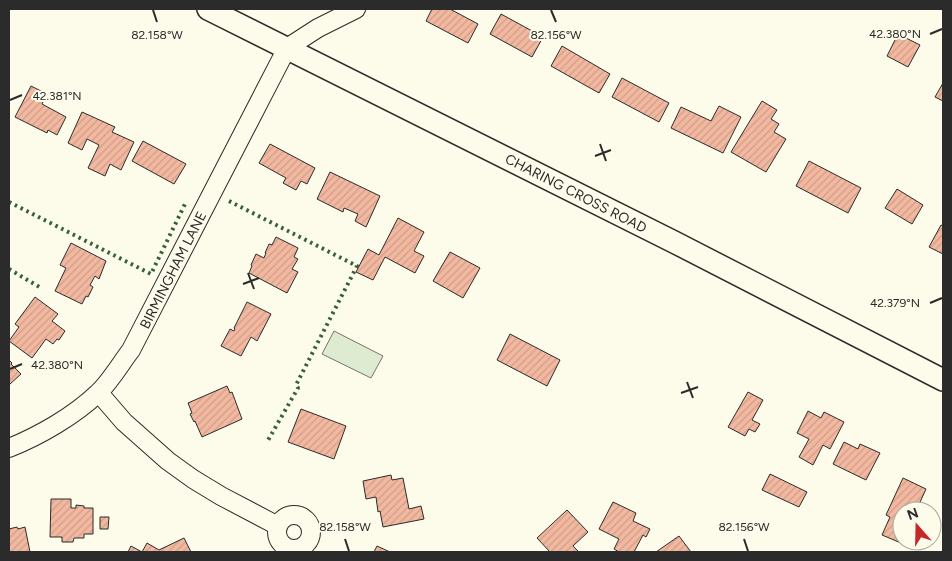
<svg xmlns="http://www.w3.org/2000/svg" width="952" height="561" font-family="Figtree,sans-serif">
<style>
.green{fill:#deebd1;stroke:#74746e}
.building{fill:url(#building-hatch);stroke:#2b2b2b}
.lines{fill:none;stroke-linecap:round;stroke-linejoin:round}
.minor-casing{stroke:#2b2b2b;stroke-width:20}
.major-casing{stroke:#2b2b2b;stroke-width:24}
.minor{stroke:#fdfbea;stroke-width:18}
.major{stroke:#fdfbea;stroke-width:21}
.hedge{stroke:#34623c;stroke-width:4;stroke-dasharray:2.5 4;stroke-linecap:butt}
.ticks{fill:none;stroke:#2b2b2b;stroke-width:2}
.labels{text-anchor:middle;stroke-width:4;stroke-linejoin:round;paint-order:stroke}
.street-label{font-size:14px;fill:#2b2b2b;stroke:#fdfbea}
.ticks-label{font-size:12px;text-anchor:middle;fill:#2b2b2b;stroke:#fdfbea;stroke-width:4;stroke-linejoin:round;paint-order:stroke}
</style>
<defs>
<pattern id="building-hatch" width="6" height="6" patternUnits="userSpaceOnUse" patternTransform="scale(1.25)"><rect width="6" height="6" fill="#f2b8a0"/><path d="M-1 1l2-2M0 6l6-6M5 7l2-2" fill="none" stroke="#d09e8a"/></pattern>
</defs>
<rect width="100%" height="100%" fill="#fdfbea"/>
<polygon class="green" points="334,331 383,356 371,378 322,354"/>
<g class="building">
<polygon points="432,9 450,9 478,24 468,43 426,21"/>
<polygon points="501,14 543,37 532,57 490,34"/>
<polygon points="898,34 920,45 908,67 887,56"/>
<polygon points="562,46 610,74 599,93 551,66"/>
<polygon points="622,78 669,103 659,122 612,97"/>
<polygon points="943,83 943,101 935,97"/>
<polygon points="31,86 47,94 42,104 66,117 57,135 48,130 47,133 15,117"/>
<polygon points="762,101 777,110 771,119 779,124 774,132 786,139 766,172 731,152"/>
<polygon points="719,106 741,117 723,153 671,128 681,107 711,121"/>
<polygon points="82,112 115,127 112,132 134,142 121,170 110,164 105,176 88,168 99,145 87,139 82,150 68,143"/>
<polygon points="143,141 186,164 174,184 132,161"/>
<polygon points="270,144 315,168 307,184 301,181 296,190 283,183 286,178 259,163"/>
<polygon points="809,161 861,188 848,213 796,186"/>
<polygon points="330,172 380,196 366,227 355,221 358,214 344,208 343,212 317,199"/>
<polygon points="897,189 923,205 912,224 885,208"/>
<polygon points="398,218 424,232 414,251 424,256 415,273 385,257 373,280 356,272 368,249 379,255"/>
<polygon points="941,225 943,226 943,254 929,247"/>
<polygon points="276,237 298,248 294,257 298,259 292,269 298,272 287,293 249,273 252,266 251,265 256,254 264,258 266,253 265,253 269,244 272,245"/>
<polygon points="71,243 106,261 99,279 95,276 90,285 93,287 88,297 86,296 82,304 55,291 66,268 60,265"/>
<polygon points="450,252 480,268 463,298 433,281"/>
<polygon points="35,297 58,314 52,321 65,331 59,340 57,339 53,344 46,339 32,358 9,341 19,327 15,324"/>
<polygon points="247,302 271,314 257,341 251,337 241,356 221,346 230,329 234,331 235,329 234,328"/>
<polygon points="510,334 560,360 547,386 497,360"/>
<polygon points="9,360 12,363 11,364 21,374 9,385"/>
<polygon points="227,386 230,393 232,392 242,419 202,437 195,421 194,422 190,414 192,413 188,403"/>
<polygon points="748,392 763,400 752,420 760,424 755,432 749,429 745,436 728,427"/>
<polygon points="301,409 346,426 334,459 288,442"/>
<polygon points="808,411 821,418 824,412 844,422 830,449 823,445 813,465 799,457 809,439 797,433"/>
<polygon points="844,442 858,449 860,444 880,453 866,480 833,464"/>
<polygon points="770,474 807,492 799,507 762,490"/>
<polygon points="391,475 392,480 403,478 409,509 421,506 424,519 383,527 380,511 378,512 376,497 366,499 363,481"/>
<polygon points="903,478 926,489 916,511 902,511 902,540 901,543 882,535 890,517 886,515"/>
<polygon points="51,499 71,499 71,508 76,508 76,505 84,506 84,508 93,508 93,534 84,534 84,538 74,538 73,542 62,542 62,537 50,537"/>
<polygon points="613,502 636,513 633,521 650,529 646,537 643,535 634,552 619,552 614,549 619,539 599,529"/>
<polygon points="567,510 588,532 573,546 579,552 550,552 537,538"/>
<polygon points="100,517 109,517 108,529 100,529"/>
<polygon points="17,527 18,529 25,527 30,552 9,552 9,529"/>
<polygon points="679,536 691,552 656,552"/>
<polygon points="184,538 191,552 128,552 131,546 142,552 147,543 159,550"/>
<polygon points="377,546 390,552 374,552"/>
</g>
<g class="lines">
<g class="minor-casing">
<g id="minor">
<polyline points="99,393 124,422 168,461 193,479 221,496 278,526"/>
<path d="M9 448C39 436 74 416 98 393 110 382 121 363 131 350L287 48 318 28 356 9"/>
<circle cx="294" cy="532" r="17"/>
</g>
</g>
<g class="major-casing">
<polyline id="major" points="208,9 674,242 943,380"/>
</g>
<use href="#minor" class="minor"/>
<use href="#major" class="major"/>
<g class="hedge">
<polyline points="229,201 357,266 296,385 298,388 267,442"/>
<polyline points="9,202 151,274 186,202"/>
<polyline points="9,269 41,288"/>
</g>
</g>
<path class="ticks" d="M153 10 157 22M551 10 556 22M930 34 942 29M10 100 22 95M600 144 606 161M595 156 611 150M248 273 254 289M243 284 259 278M930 303 942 298M10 369 22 364M687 382 693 398M681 393 698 387M345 539 349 551M744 539 748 551"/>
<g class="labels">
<g class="street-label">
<text transform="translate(576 193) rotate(27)" y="5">CHARING CROSS ROAD</text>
<text transform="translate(173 270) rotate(-63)" y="5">BIRMINGHAM LANE</text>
</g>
</g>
<g class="ticks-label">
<text x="895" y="38">42.380°N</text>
<text x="157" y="39">82.158°W</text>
<text x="556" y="39">82.156°W</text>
<text x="57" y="100">42.381°N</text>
<text x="895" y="307">42.379°N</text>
<text x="57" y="369">42.380°N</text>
<text x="345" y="531">82.158°W</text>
<text x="744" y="531">82.156°W</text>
</g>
<rect width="952" height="561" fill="none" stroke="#2b2b2b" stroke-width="20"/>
<g transform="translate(917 526) rotate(340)"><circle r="24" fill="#fdfbea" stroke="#a9a89e"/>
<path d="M0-4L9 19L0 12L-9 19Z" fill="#c62828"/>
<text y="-8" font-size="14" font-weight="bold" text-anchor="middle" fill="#2b2b2b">N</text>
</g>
</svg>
